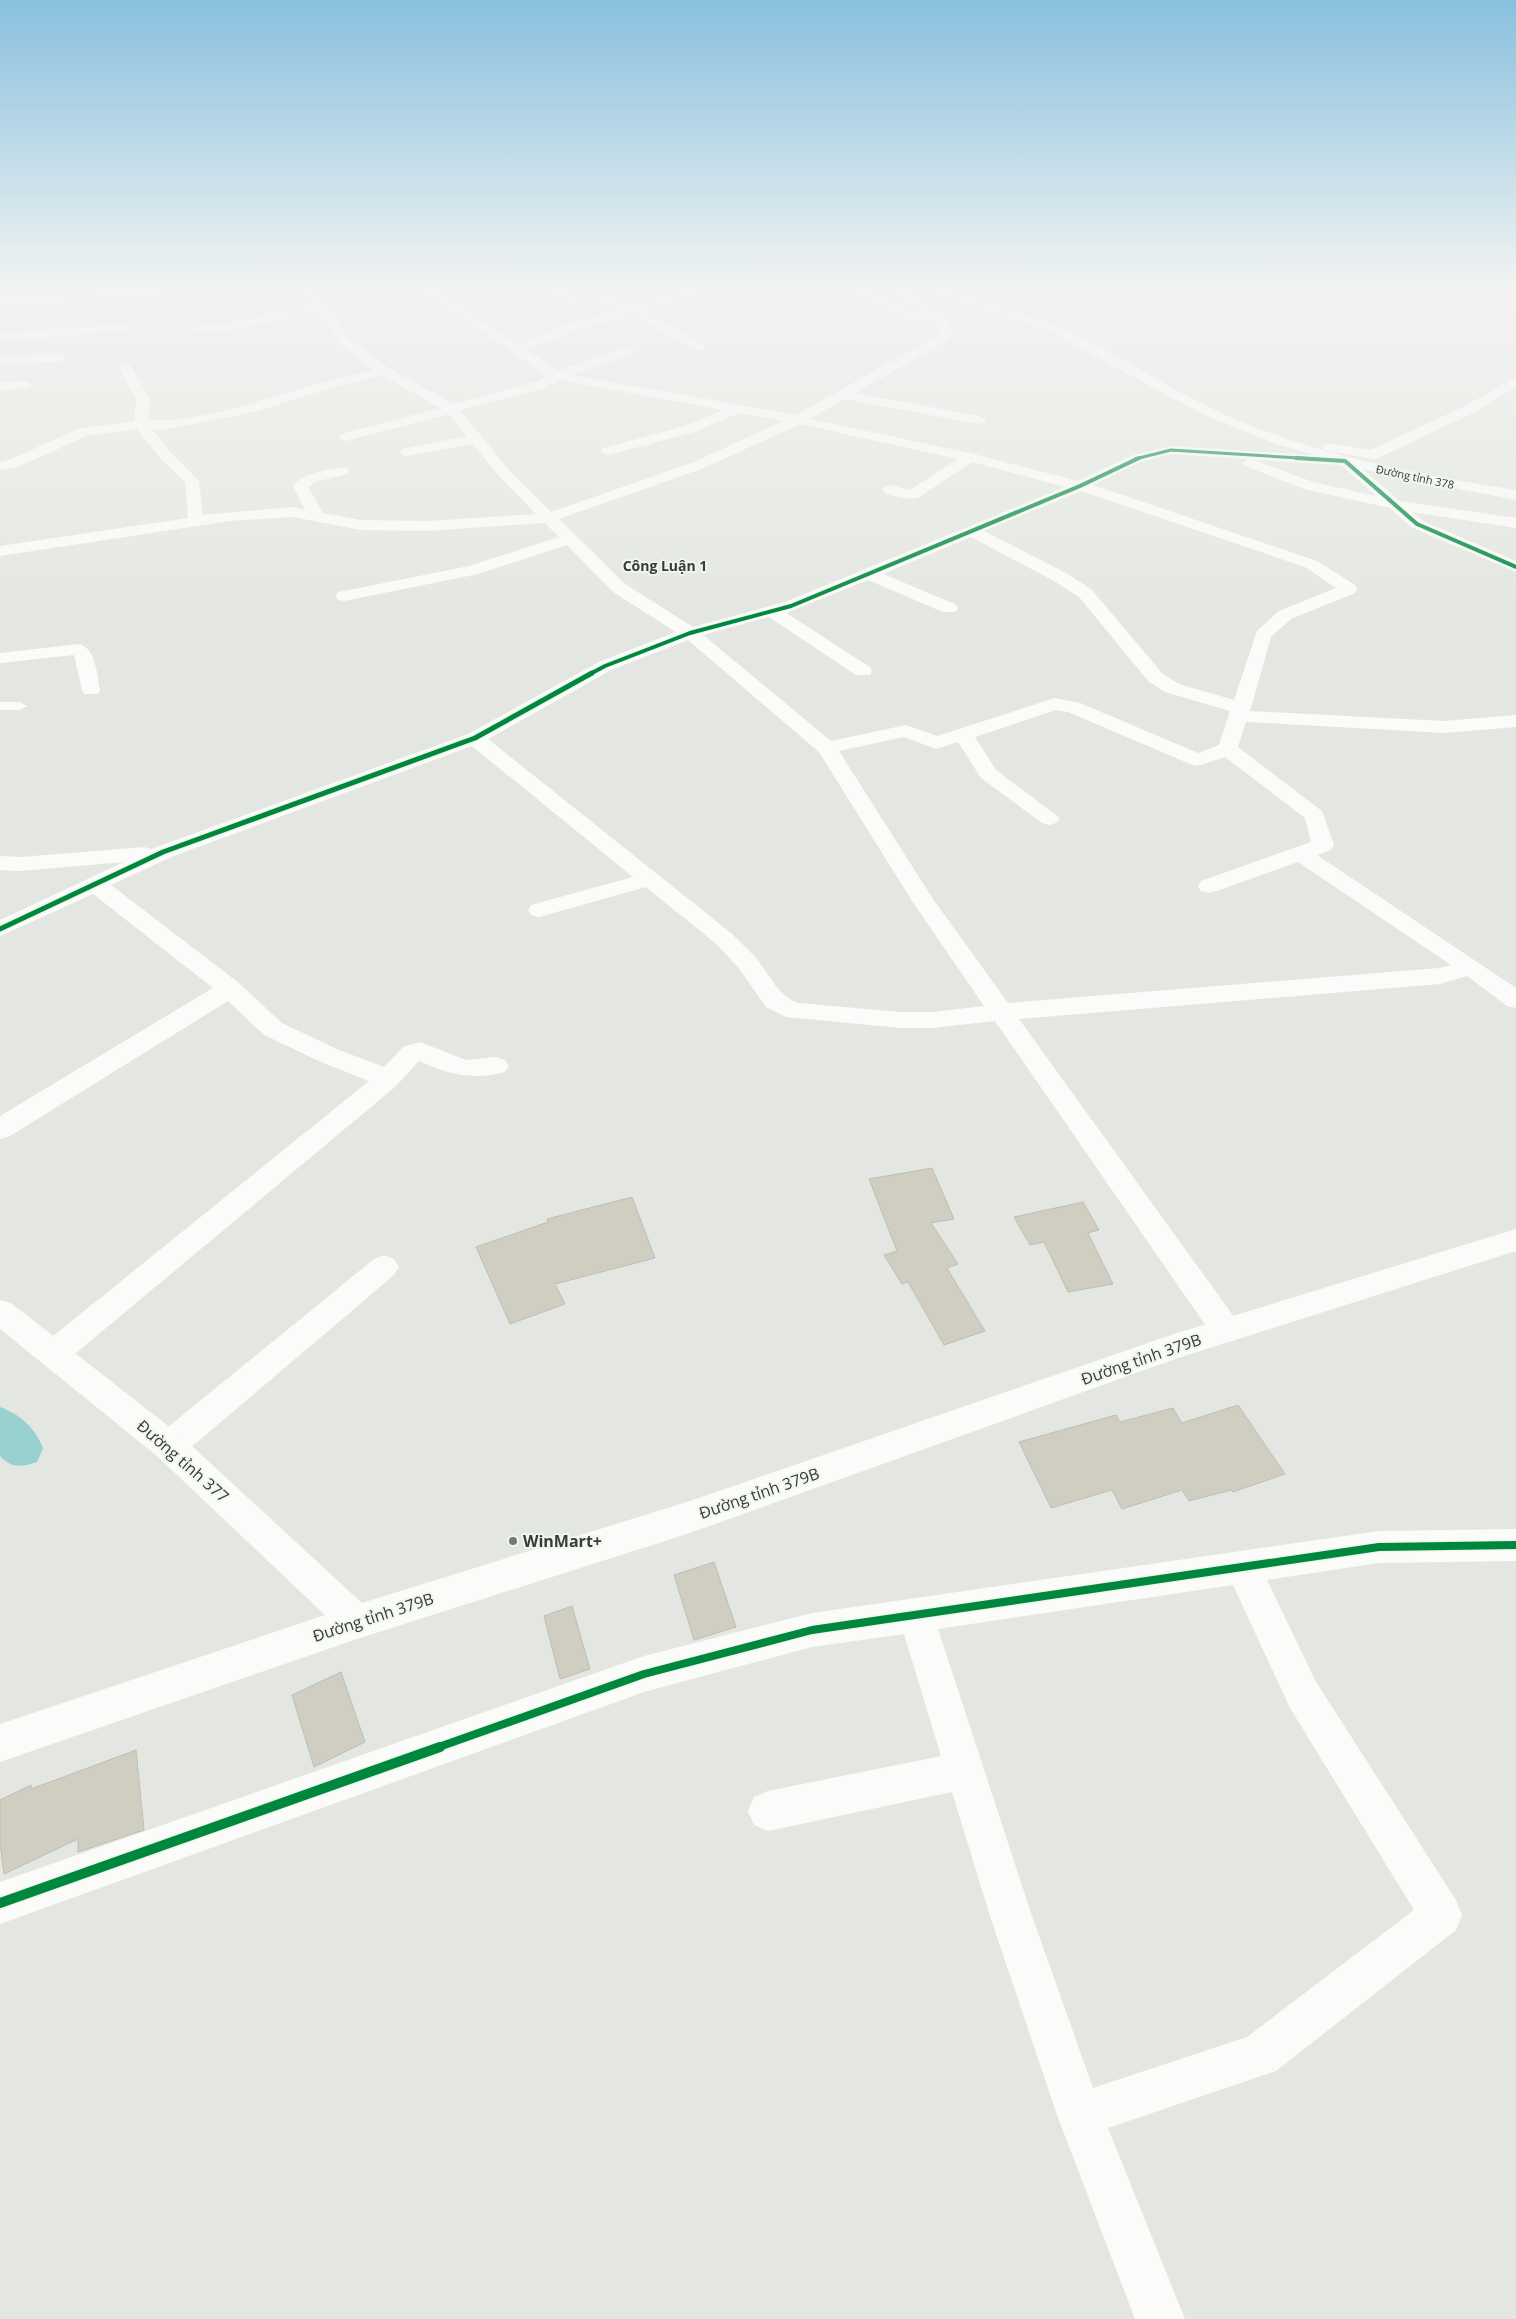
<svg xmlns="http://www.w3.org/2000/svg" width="1516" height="2319" font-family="'Open Sans',sans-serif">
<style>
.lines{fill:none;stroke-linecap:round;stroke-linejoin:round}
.canal{fill:#98d1d0;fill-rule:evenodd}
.building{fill:#cfcec0;stroke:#bdbeb9}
.service{fill:#fbfbfa;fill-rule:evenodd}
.minor{fill:#fbfbfa;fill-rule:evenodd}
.primary{fill:#fbfbfa;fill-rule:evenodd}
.cycleway-far4-casing{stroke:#f0f7ec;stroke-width:4.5}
.cycleway-far3-casing{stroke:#f0f7ec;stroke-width:5.5}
.cycleway-far2-casing{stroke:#f0f7ec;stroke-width:8}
.cycleway-far1-casing{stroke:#f0f7ec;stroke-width:11}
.cycleway-casing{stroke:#f0f7ec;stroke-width:13}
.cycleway-far4{stroke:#00873e;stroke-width:3}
.cycleway-far3{stroke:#00873e;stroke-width:4}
.cycleway-far2{stroke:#00873e;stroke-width:5}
.cycleway-far1{stroke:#00873e;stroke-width:8}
.cycleway{stroke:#00873e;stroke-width:10}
.poi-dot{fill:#757772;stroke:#f0f7ec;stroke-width:2}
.labels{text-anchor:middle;stroke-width:4;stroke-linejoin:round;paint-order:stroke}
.far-street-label{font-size:11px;fill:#393b37;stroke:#f0f7ec}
.far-quarter-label{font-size:14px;font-weight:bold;fill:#393b37;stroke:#f0f7ec}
.near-street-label{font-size:16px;fill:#393b37;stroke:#f0f7ec}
.near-poi-label{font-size:16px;font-weight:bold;fill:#393b37;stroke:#f0f7ec;text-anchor:start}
</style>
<rect width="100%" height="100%" fill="#e4e7e1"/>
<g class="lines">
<path class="canal" d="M0 1407C21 1415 34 1427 43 1448L37 1462C22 1467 12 1469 0 1456Z"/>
</g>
<g class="building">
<polygon points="932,1168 954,1219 931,1223 958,1264 947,1268 985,1331 944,1345 908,1282 902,1284 884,1255 897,1251 869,1179"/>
<polygon points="632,1197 655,1258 555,1284 565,1304 510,1324 476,1247 548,1222 547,1219"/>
<polygon points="1083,1202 1099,1230 1088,1233 1113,1284 1068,1292 1044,1242 1030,1245 1014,1217"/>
<polygon points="1238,1405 1285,1474 1233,1492 1231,1490 1189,1501 1182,1490 1122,1509 1112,1490 1051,1508 1019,1442 1116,1415 1120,1422 1173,1408 1182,1423"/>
<polygon points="714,1562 736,1627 694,1640 674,1575"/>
<polygon points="572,1606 590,1669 560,1679 544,1616"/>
<polygon points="341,1672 365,1742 314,1767 292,1695"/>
<polygon points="136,1750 144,1830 78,1852 78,1839 4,1874 0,1843 0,1800 31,1785 31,1789"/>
</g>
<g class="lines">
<polygon class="service" points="0,702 20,702 27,706 20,710 0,710"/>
<g class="minor">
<polygon points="131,290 182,290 176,293 0,306 0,300"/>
<path d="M301 290H313L325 304 349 339 389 368 453 404 535 382 548 376 421 290H434L518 345 562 326 623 309C615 306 608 302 600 301 582 298 564 308 551 290H563L572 295H603L634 306 692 290H710L708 292 644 311 703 344 705 347 703 350H695L632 314 570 332 527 350 558 371 629 347 633 348 635 351 633 354 572 375 796 415 938 335 940 332 938 324 892 290H905L948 319 952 332 946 341 855 393 979 416 986 420 984 423 979 424 844 399 810 419 970 453 1078 481 1130 456 1171 446 1345 457 1350 458 1400 501 1516 518V528L1412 512 1423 521 1516 561V572L1411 527 1390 508 1304 489 1245 466 1243 463 1248 459 1171 454 1140 462 1093 485 1317 561 1355 585 1357 589 1355 593 1291 619 1271 637 1250 711 1444 721 1516 715V727L1444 733 1246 722 1238 747 1322 811 1334 845 1331 850 1317 855 1516 988V1008L1507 1006 1467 976 1440 984 1019 1019 1237 1321 1241 1330 1237 1339 1226 1343 1215 1339 995 1021 933 1028H901L786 1017 766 1007 738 967 715 943 646 887 539 917 531 915 528 910 531 905 633 877 472 746 171 857 111 885 239 983 282 1023 339 1050 384 1067 403 1047 420 1042 466 1060 496 1057 505 1060 509 1066 505 1072C473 1081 449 1074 419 1061L395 1087 64 1363 53 1367 42 1363 37 1354 42 1345 369 1081 321 1062 264 1035 228 1001 10 1136 0 1139V1116L213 988 93 894 0 936V920L124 862 21 871 0 870V856L21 857 144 847 151 849 468 734 599 662 676 632 613 592 567 545 478 574 344 601 338 600 335 596 338 592 344 591 469 566 559 537 545 523 427 531 361 530 293 517 230 521 0 556V546L188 518 185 482 160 458 137 429 86 436 18 467 0 470V462L9 460 78 429 134 421 136 399 119 368 120 365H130L150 399 148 420C193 424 257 401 300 389 324 381 349 376 374 370L341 345 316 311C296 315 201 342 189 330L195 326 227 324 312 305ZM382 375 440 408 341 434 339 437 341 440 346 441 449 414 467 436 402 449 400 452 402 455 407 456 473 444 499 476 536 514 427 521 361 520 323 513 308 487 315 482 347 474 349 471 347 468 342 467C326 471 303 472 293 486L305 510 293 507 203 515 199 481 170 452 152 429 165 430 258 411 311 394ZM559 380 723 410 685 426 603 448 601 451 608 455 695 432 739 413 783 421 694 462 551 512 509 470 460 410 545 388ZM800 424 958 459 910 490 890 485 885 487 882 490C888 497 910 500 918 498L972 462 1065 487 785 602 693 627 625 584 559 519 704 468ZM1254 460 1341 465 1376 496 1313 482ZM1081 491 1305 567 1336 588 1279 611 1257 631 1234 700 1179 684 1163 674 1091 589 1066 573 984 531ZM971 537 1054 581 1079 597 1149 682 1165 692 1230 711 1219 745 1198 753 1080 703 1055 698 937 736 906 725 831 741 703 635 769 617 856 675H870L872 671 870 667 786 613 868 580 943 612H955L958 608 955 604 883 574ZM688 640 819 752 912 901 984 1006 933 1012H901L798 1003C778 996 769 974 756 958 748 949 739 941 731 933L488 739 611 670ZM1056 710 1068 712 1190 764 1197 766 1225 757 1305 818 1311 842 1201 881 1198 886 1201 891 1209 893 1217 891 1298 862 1451 965 1439 968 1008 1003 933 899 839 751 904 737 936 749 958 742 981 778 1042 823 1049 825 1056 823 1060 819 1056 815 996 770 975 737Z"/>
<polygon points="850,290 864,290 927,318 925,321 917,321 867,301"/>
<polygon points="123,324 129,328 127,331 0,341 0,333"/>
<polygon points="60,354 66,358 64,361 0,365 0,357"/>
<polygon points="1516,377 1516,387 1477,411 1378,458 1373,459 1328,451 1321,447 1328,443 1371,450 1467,405"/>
<polygon points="24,381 29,382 31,385 29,388 0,390 0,382"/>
<path d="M79 644C96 648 97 675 100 690L98 694H84L82 690 74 655 0 663V653Z"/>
<polygon points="384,1255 394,1259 399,1267 394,1275 181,1456 169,1460 157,1456 153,1446 157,1436 374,1259"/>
<path d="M1516 1529V1561L1379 1563 1267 1580 1316 1682 1456 1900 1462 1915 1456 1930 1276 2071 1108 2128 1185 2319H1135L1057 2115 990 1916 952 1792 768 1831 754 1825 748 1811 754 1797 768 1791 941 1756 904 1634 812 1647 644 1692 0 1924V1882L644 1656 812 1613 1379 1531ZM1233 1585 1290 1708 1414 1910 1247 2037 1093 2088 1032 1916 938 1629Z"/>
</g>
<g class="primary">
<path d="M925 290H942C985 304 1030 313 1071 332 1127 359 1178 395 1235 419 1324 457 1420 475 1516 490V500L1382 474 1279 445 1200 413 1047 330 927 292Z"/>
<polygon points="1516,1229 1516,1251 1178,1358 690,1533 357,1639 0,1762 0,1724 325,1615 157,1456 0,1329 0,1300 11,1303 181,1436 362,1603 690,1501 1174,1334"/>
</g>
<g class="cycleway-far4-casing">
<polyline id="cycleway-far4" points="1135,459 1171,450 1316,459"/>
</g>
<g class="cycleway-far3-casing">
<g id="cycleway-far3">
<polyline points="1296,458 1345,461 1417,524 1516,567"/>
<polyline points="590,674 605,666 690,633 791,606 1080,486 1139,458"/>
</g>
</g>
<g class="cycleway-far2-casing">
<polyline id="cycleway-far2" points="0,929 163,852 475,738 592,673"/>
</g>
<g class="cycleway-far1-casing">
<polyline id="cycleway-far1" points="436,1748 644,1674 812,1630 1379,1547 1516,1545"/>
</g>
<g class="cycleway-casing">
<polyline id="cycleway" points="0,1903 440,1747"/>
</g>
<use href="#cycleway-far4" class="cycleway-far4"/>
<use href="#cycleway-far3" class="cycleway-far3"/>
<use href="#cycleway-far2" class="cycleway-far2"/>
<use href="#cycleway-far1" class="cycleway-far1"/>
<use href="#cycleway" class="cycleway"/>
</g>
<linearGradient id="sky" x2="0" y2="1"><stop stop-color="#88c0de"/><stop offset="0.47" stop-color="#f3f4f2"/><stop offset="1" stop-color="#f3f4f2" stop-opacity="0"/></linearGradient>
<rect width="1516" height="615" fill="url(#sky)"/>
<circle class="poi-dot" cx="513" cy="1541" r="5"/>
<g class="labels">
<g class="far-street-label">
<text transform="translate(1415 477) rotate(12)" y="4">Đường tỉnh 378</text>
</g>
<g class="far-quarter-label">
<text x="665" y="571">Công Luận 1</text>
</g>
<g class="near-street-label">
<text transform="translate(1141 1359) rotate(-19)" y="6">Đường tỉnh 379B</text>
<text transform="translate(183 1461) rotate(41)" y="6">Đường tỉnh 377</text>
<text transform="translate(759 1493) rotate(-19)" y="6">Đường tỉnh 379B</text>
<text transform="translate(373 1617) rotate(-18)" y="6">Đường tỉnh 379B</text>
</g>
<g class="near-poi-label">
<text x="523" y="1547">WinMart+</text>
</g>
</g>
</svg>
